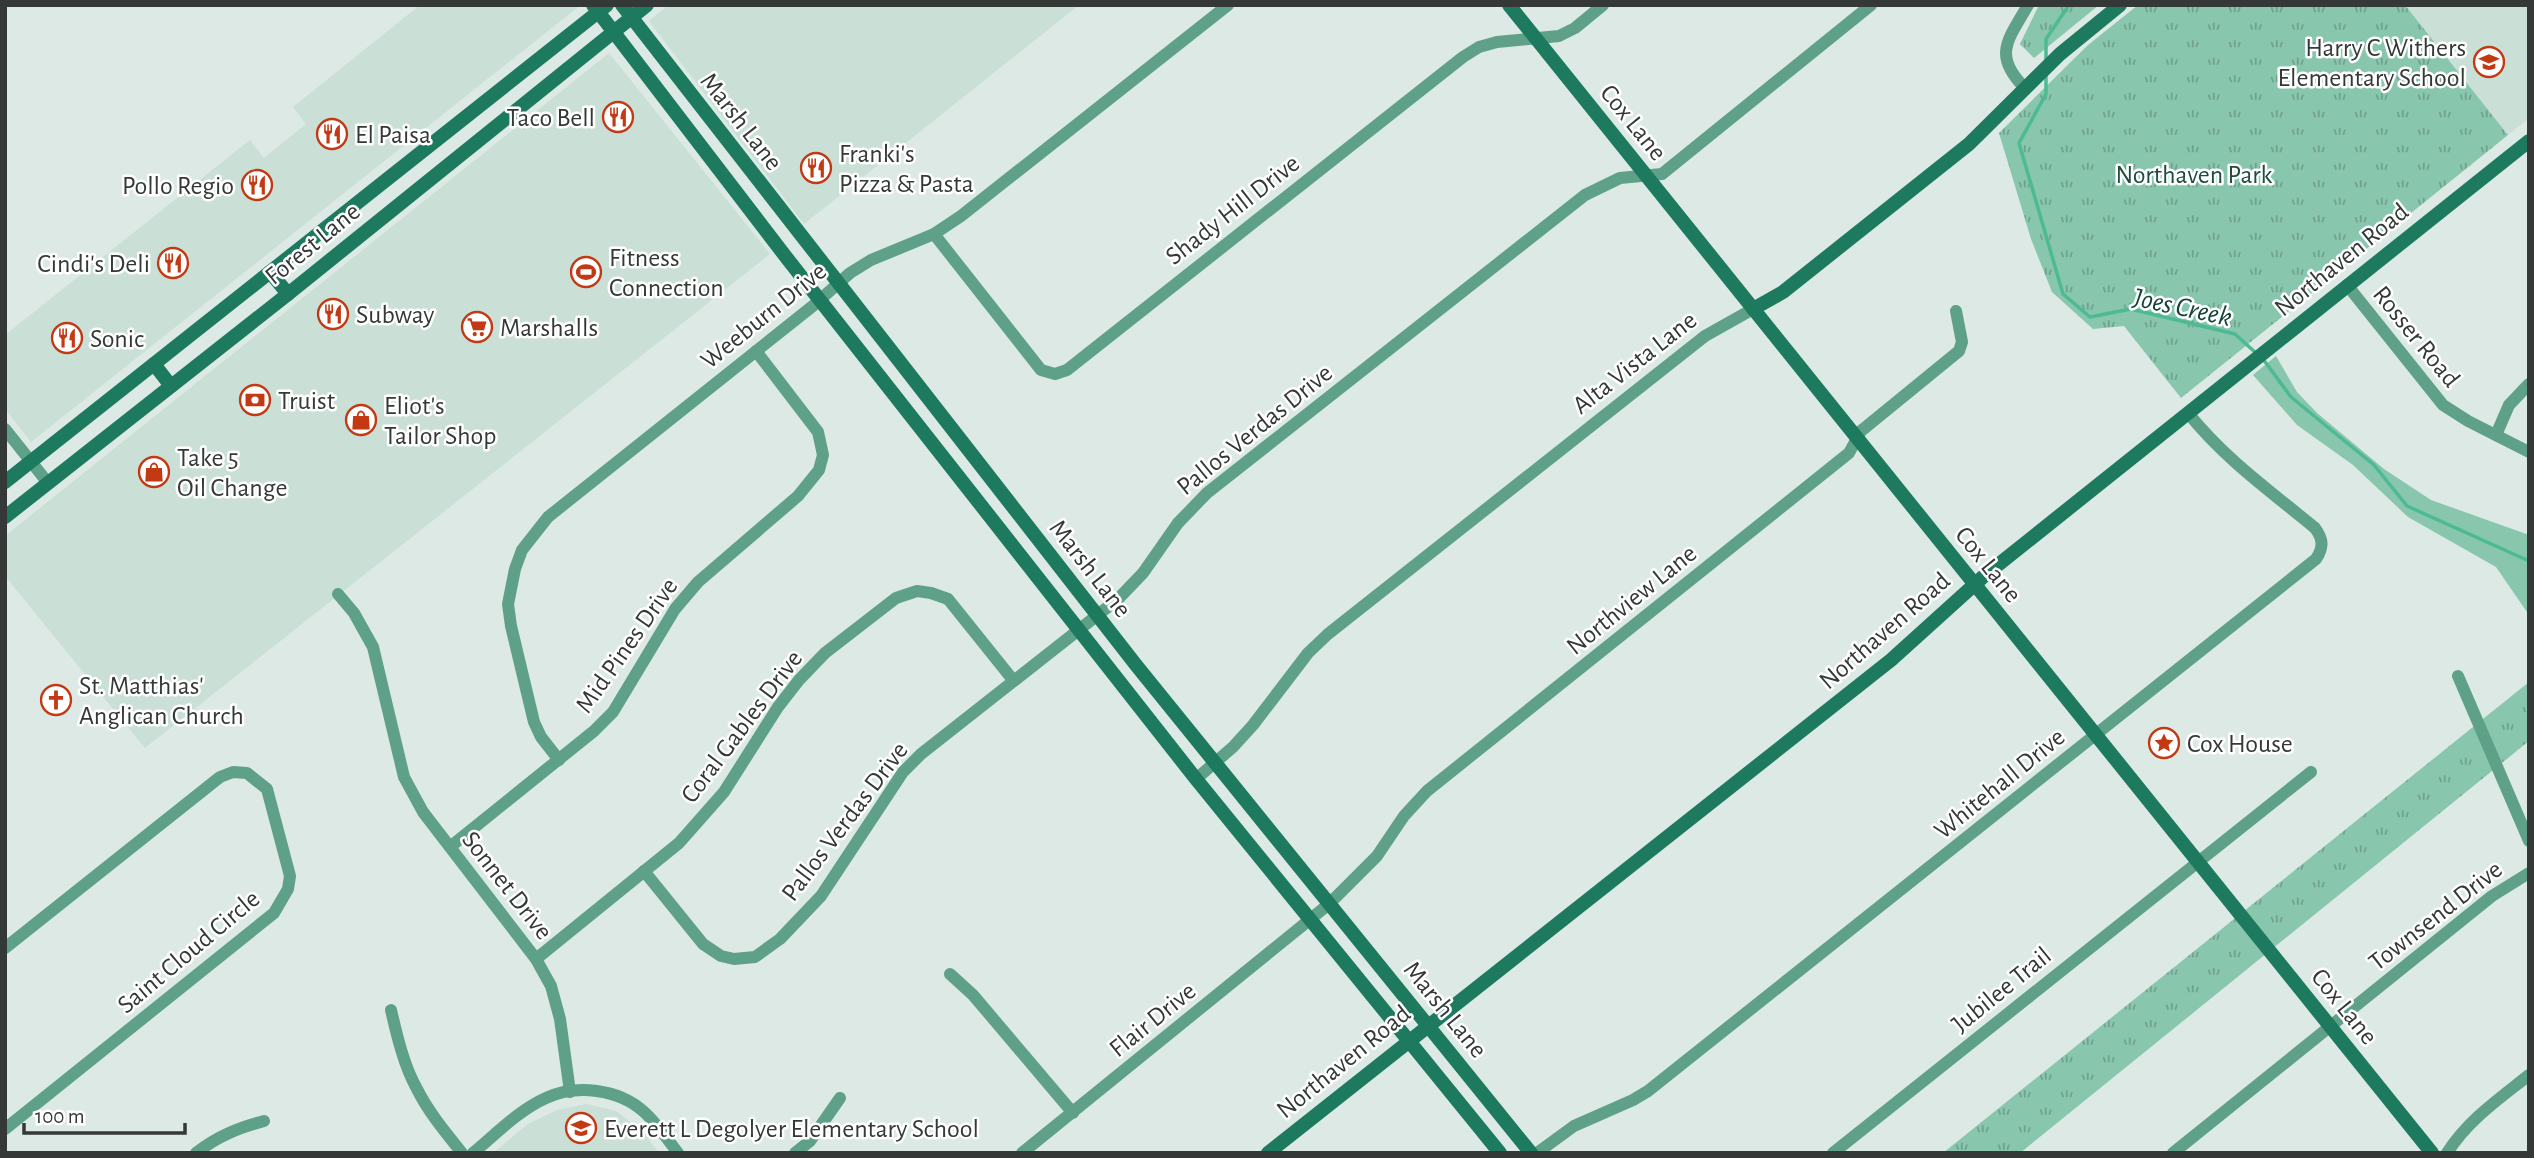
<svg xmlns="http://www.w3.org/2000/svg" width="2534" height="1158" font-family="'Alegreya Sans',sans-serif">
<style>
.built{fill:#cadfd6}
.grass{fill:#88c6ad}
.park{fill:url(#park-tufts)}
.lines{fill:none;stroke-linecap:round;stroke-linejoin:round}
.stream{stroke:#4dba95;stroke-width:3.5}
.street{stroke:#5ea188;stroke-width:12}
.secondary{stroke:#1e7a5e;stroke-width:14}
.labels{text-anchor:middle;stroke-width:5;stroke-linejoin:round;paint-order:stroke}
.poi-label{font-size:26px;fill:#343937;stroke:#fff;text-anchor:start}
.street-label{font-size:26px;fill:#343937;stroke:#fff}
.park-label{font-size:26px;fill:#1f4d3d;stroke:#fff}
.water-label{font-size:28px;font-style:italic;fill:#154435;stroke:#fff}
</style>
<defs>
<pattern id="park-tufts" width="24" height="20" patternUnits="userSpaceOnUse" patternTransform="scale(1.75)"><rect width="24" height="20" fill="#88c6ad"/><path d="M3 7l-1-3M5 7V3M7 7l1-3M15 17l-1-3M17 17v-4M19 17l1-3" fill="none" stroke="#70a28e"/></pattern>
</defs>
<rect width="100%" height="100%" fill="#dce9e4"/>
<g class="built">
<polygon points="420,5 578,7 31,442 5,409 5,335 250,140 264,158 306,124 293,107"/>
<polygon points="668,5 1079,5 804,224 649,21"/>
<polygon points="2405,5 2529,5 2529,118 2508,135"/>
<polygon points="609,53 770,254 145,748 5,576 5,536"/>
<polygon points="586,1104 616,1111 643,1132 659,1153 493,1153 528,1124 557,1110"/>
</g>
<polygon class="grass" points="2276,356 2297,392 2317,413 2384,469 2431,500 2529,535 2529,615 2496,567 2408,517 2353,465 2297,425 2253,375"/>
<g class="park">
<polygon points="2039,5 2099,5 2034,58 2020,44"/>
<polygon points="2138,5 2405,5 2508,135 2181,398 2124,326 2093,329 2052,292 2031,239 1999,133 2088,45"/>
<polygon points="2529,682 2529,741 2020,1153 1943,1153"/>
</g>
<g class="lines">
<g class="stream">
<polyline points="2046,59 2046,39 2069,5"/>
<polyline points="2046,74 2046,94 2019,143 2063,294 2090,317 2131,309 2235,334 2257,354"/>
<polyline points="2263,359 2291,397 2374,465 2407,506 2529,561"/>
</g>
<g class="street">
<path d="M2025 88C1992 55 2008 40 2028 5"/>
<polyline points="934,234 1041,370 1055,374 1067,370 1463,57 1479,47 1497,42 1559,36 1575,28 1603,5"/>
<polyline points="2347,285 2443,405 2468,421 2529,452"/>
<polyline points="5,429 48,483"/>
<polyline points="2496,435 2509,405 2529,384"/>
<polyline points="338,594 354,613 373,647 404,777 423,812 536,959 551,986 560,1019 570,1092"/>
<polyline points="2458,676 2529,841"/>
<polyline points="559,760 541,737 534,722 511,626 508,604 515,569 522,550 548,517 814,305 850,273 871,260 934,234 961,216 1228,5"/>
<polyline points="1196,779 1233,747 1253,725 1308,653 1328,634 1705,336 1753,309"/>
<polyline points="450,847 594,731 613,712 675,609 698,582 798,496 819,470 823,455 818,432 756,351"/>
<polyline points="644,871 703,944 721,956 734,959 755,957 780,939 821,896 903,772 921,754 1118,599 1143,573 1178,523 1207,493 1585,195 1620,178 1662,174 1871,5"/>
<polyline points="5,948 220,777 233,772 247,773 267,789 290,876 288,889 274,913 5,1129"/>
<polyline points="536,959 679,843 724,792 778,707 799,680 825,653 896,598 917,591 931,593 948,599 1013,680"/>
<polyline points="950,974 973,995 1073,1113"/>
<path d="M391 1010C397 1036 404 1066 417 1089 429 1113 446 1133 462 1153"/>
<path d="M196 1153C218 1136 238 1128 264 1121"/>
<path d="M473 1153C496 1134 519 1110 546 1098 577 1084 618 1089 643 1111 656 1122 667 1139 678 1153"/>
<polyline points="795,1153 810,1141 840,1098"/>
<polyline points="1022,1153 1329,904 1377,856 1404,816 1427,791 1849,453 1861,431 1959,351 1962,342 1956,311"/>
<path d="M1537 1153 1574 1126 1633 1100 1648 1091 2316 559C2324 547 2323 539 2315 528 2269 490 2225 459 2188 413"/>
<polyline points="1833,1153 2311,772"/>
<polyline points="2173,1153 2492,896 2529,873"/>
<path d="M2447 1153C2468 1120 2499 1099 2529 1075"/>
</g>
<g class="secondary">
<polyline points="593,5 786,257 1196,779 1500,1153"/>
<polyline points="622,5 1136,665 1531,1153"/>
<polyline points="1509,5 2432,1153"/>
<polyline points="270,272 288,294"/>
<polyline points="1753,309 1783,292 1969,144 2060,54 2120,5"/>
<polyline points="154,364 171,386"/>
<polyline points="5,482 607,5"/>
<polyline points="5,517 288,294 647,5"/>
<polyline points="1268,1153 1891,660 1984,576 2529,141"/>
</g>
</g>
<defs>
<g id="school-ring" transform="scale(1.575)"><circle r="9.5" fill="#fff" stroke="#c23913" stroke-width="1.5"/><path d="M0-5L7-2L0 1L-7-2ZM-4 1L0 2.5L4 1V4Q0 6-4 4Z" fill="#c23913"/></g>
<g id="restaurant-ring" transform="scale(1.575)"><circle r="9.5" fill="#fff" stroke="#c23913" stroke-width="1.5"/><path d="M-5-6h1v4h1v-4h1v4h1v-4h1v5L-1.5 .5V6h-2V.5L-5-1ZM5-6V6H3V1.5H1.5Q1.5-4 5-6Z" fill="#c23913"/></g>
<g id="stadium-ring" transform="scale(1.575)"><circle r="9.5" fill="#fff" stroke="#c23913" stroke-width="1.5"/><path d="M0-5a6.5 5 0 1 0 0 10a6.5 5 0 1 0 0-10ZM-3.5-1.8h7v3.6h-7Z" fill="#c23913"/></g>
<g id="supermarket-ring" transform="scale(1.575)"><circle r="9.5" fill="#fff" stroke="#c23913" stroke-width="1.5"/><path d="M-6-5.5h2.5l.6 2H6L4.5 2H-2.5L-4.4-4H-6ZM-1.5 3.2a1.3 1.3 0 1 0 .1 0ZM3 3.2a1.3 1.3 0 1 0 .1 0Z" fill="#c23913"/></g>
<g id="bank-ring" transform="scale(1.575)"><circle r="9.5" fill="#fff" stroke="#c23913" stroke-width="1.5"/><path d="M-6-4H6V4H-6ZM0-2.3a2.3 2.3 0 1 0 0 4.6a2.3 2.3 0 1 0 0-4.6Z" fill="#c23913"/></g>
<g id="shop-ring" transform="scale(1.575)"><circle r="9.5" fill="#fff" stroke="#c23913" stroke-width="1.5"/><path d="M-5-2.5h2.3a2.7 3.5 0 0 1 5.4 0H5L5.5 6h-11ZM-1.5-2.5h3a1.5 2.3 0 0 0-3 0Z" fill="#c23913"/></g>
<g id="church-ring" transform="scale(1.575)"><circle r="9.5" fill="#fff" stroke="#c23913" stroke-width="1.5"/><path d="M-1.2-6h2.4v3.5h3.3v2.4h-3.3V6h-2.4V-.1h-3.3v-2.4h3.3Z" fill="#c23913"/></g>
<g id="sight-ring" transform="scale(1.575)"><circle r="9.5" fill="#fff" stroke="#c23913" stroke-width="1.5"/><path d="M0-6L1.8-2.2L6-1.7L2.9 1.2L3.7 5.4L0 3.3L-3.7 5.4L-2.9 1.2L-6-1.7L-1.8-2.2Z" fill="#c23913"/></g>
</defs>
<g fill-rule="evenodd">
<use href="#school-ring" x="2489" y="62"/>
<use href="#restaurant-ring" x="618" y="117"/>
<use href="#restaurant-ring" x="332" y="134"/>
<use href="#restaurant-ring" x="816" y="168"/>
<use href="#restaurant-ring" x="257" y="185"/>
<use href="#restaurant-ring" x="173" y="263"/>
<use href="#stadium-ring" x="586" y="272"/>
<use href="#restaurant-ring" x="333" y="314"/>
<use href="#supermarket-ring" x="477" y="327"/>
<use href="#restaurant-ring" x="67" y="338"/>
<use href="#bank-ring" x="255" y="400"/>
<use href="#shop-ring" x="361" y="420"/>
<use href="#shop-ring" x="154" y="472"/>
<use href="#church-ring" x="56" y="700"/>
<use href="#sight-ring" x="2164" y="743"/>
<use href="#school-ring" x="581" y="1128"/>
</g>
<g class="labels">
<g class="poi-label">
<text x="2466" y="56" text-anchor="end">Harry C Withers<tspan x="2466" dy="30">Elementary School</tspan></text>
<text x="595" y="126" text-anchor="end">Taco Bell</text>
<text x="355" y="143">El Paisa</text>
<text x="839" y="162">Franki's<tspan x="839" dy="30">Pizza &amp; Pasta</tspan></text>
<text x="234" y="194" text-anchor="end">Pollo Regio</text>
<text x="609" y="266">Fitness<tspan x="609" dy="30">Connection</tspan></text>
<text x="150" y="272" text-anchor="end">Cindi's Deli</text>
<text x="356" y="323">Subway</text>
<text x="500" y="336">Marshalls</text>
<text x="90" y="347">Sonic</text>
<text x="278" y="409">Truist</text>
<text x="384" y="414">Eliot's<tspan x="384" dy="30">Tailor Shop</tspan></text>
<text x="177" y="466">Take 5<tspan x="177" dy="30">Oil Change</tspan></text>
<text x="79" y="694">St. Matthias'<tspan x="79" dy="30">Anglican Church</tspan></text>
<text x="2187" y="752">Cox House</text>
<text x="604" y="1137">Everett L Degolyer Elementary School</text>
</g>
<g class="street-label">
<text transform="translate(742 121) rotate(52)" y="9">Marsh Lane</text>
<text transform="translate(1634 122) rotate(51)" y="9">Cox Lane</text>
<text transform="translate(1232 209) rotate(-38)" y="9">Shady Hill Drive</text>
<text transform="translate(312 243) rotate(-39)" y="9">Forest Lane</text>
<text transform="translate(2341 259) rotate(-39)" y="9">Northaven Road</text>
<text transform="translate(763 315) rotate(-39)" y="9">Weeburn Drive</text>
<text transform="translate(2417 336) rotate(51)" y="9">Rosser Road</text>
<text transform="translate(1634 362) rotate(-38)" y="9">Alta Vista Lane</text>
<text transform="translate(1254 429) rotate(-39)" y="9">Pallos Verdas Drive</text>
<text transform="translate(1989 564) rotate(51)" y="9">Cox Lane</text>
<text transform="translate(1091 568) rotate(52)" y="9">Marsh Lane</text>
<text transform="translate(1631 599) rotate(-39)" y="9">Northview Lane</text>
<text transform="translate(1884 630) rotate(-41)" y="9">Northaven Road</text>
<text transform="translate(626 645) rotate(-55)" y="9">Mid Pines Drive</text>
<text transform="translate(741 726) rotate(-53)" y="9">Coral Gables Drive</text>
<text transform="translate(1999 783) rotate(-39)" y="9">Whitehall Drive</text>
<text transform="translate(844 821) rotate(-53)" y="9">Pallos Verdas Drive</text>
<text transform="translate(508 885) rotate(52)" y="9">Sonnet Drive</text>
<text transform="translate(2435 915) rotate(-38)" y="9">Townsend Drive</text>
<text transform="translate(188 951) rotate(-40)" y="9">Saint Cloud Circle</text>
<text transform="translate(2001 989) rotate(-39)" y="9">Jubilee Trail</text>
<text transform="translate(2345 1006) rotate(51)" y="9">Cox Lane</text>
<text transform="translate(1446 1009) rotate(51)" y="9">Marsh Lane</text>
<text transform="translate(1152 1019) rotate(-39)" y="9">Flair Drive</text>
<text transform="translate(1343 1061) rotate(-39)" y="9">Northaven Road</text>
</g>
<g class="park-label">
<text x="2194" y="183">Northaven Park</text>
</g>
<g class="water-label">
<text transform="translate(2183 306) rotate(12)" y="10">Joes Creek</text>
</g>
</g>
<rect width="2534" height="1158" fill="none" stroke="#343937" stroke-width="14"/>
<path d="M24 1123v10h161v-10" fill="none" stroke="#343937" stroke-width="3.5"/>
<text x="35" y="1123" font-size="21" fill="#343937" stroke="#ffffff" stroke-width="5" paint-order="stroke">100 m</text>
</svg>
